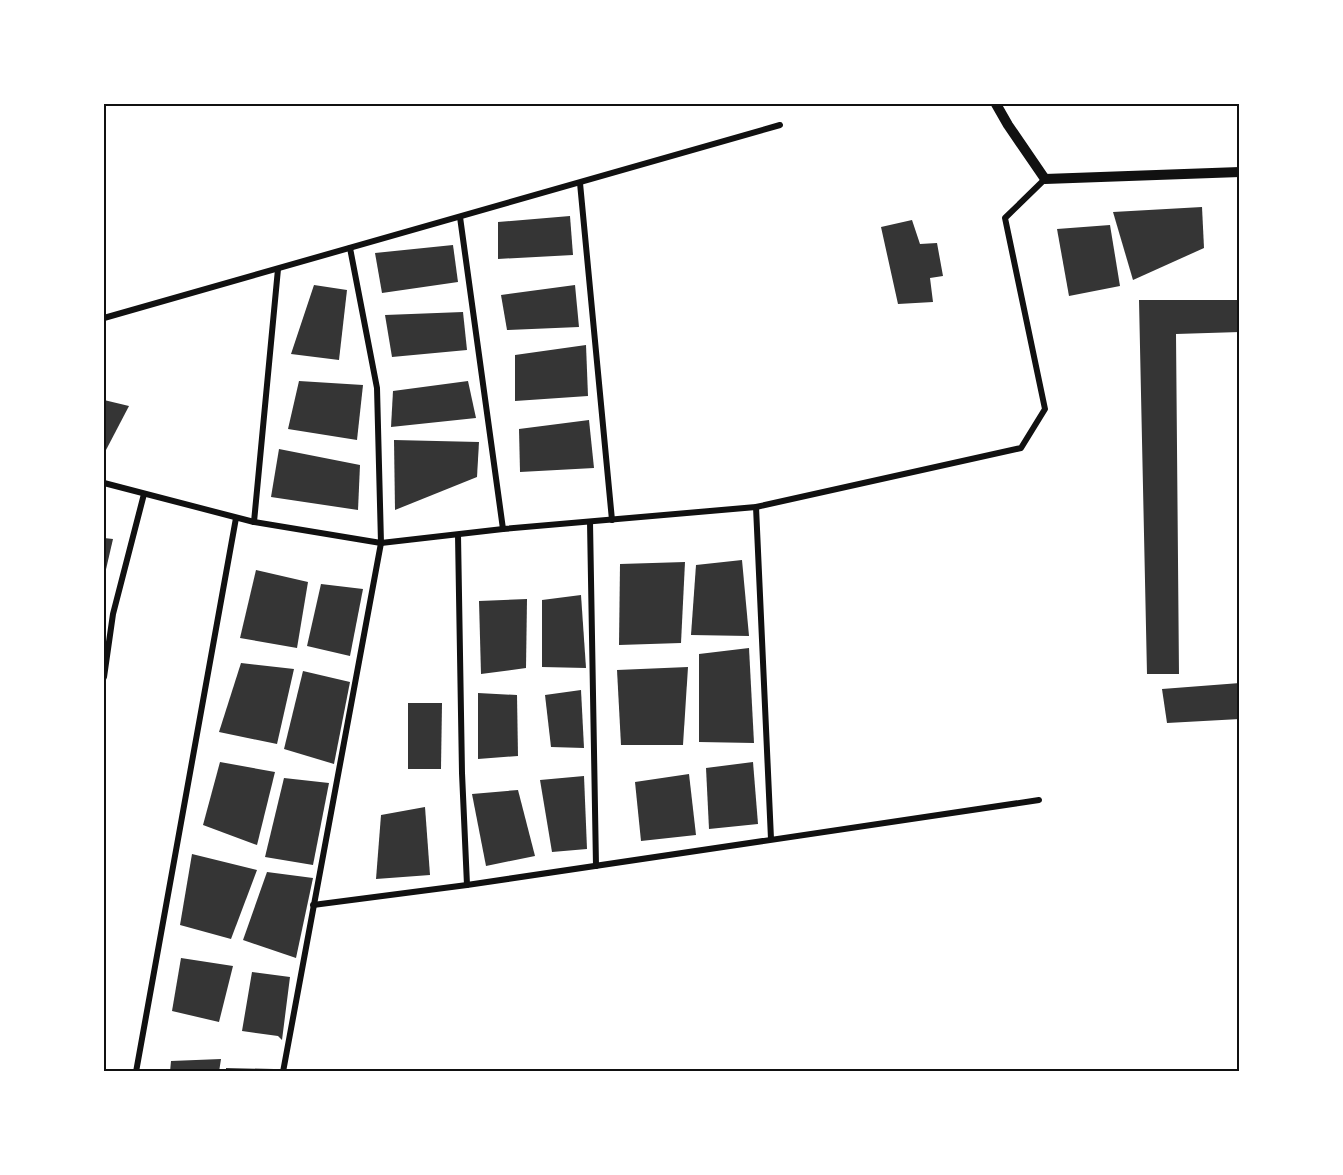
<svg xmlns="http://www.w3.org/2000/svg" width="1343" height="1175" font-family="Mulish,sans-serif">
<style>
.building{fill:#353535}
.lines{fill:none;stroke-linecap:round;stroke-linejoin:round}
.minor{stroke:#111;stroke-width:6}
.tertiary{stroke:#111;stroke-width:10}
.neatline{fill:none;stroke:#111;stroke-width:2}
</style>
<rect width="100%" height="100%" fill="#fff"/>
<g class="building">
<polygon points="1202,207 1204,248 1133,280 1113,212"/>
<polygon points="570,216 573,255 498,259 498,222"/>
<polygon points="912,220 920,244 937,243 943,276 930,278 933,302 898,304 881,227"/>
<polygon points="1110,225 1120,286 1069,296 1057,229"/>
<polygon points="453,245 458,282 382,293 375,253"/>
<polygon points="314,285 347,290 339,360 291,354"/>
<polygon points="575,285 579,327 507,330 501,295"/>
<polygon points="1139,300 1240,300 1240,332 1176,334 1179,674 1147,674"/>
<polygon points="463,312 467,350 392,357 385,315"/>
<polygon points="586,345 588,396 515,401 515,355"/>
<polygon points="299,381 363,385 357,440 288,429"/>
<polygon points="468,381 476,418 391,427 393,391"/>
<polygon points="104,400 129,406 106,450 104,449"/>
<polygon points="589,420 594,468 520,472 519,429"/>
<polygon points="394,440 479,442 477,477 395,510"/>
<polygon points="279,449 360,465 358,510 271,497"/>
<polygon points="104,538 113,539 104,578"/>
<polygon points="742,560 749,636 691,635 696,565"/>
<polygon points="685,562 681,643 619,645 620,564"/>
<polygon points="256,570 308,582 297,648 240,638"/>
<polygon points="321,584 363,589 350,656 307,646"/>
<polygon points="581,595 586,668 542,667 542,600"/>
<polygon points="527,599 526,668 481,674 479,601"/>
<polygon points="749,648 754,743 699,742 699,654"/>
<polygon points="241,663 294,669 277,744 219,732"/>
<polygon points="688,667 683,745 621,745 617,670"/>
<polygon points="303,671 350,682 334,764 284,749"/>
<polygon points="1240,683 1240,719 1167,723 1162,689"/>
<polygon points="581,690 584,748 551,747 545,695"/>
<polygon points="478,693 517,695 518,756 478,759"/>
<polygon points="408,703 442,703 441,769 408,769"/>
<polygon points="220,762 275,772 257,845 203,825"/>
<polygon points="753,762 758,824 709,829 706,768"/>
<polygon points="689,774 696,835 641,841 635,782"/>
<polygon points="584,776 587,849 552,852 540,780"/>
<polygon points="284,778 329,783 313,865 265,857"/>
<polygon points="518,790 535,856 486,866 472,794"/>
<polygon points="425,807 430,875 376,879 381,815"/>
<polygon points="192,854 257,870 231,939 180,925"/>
<polygon points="267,872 313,878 296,958 243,940"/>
<polygon points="181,958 233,966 219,1022 172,1011"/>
<polygon points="252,972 290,977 282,1040 278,1036 242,1031"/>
<polygon points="221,1059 219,1072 170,1072 171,1061"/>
<polygon points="226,1068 274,1069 273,1072 226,1072"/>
</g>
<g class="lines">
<g class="minor">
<polyline points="580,183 612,520"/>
<polyline points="460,217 503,529"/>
<polyline points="104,318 780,125"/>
<polyline points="104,483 254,522 381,543 503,529 756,507 1021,448 1045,409 1005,218 1045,179"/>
<polyline points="756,507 771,839"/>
<polyline points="254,522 278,269"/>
<polyline points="590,522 596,866"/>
<polyline points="458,535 462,773 467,885"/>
<polyline points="104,677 113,614 144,494"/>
<polyline points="313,905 467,885 1039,800"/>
<polyline points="136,1072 236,518"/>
<polyline points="283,1072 381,543 377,388 350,248"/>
</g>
<polyline class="tertiary" points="996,104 1008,125 1045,179 1240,172"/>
</g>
<rect width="1343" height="1175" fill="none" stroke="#ffffff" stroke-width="210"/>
<rect x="105" y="105" width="1133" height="965" class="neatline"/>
</svg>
